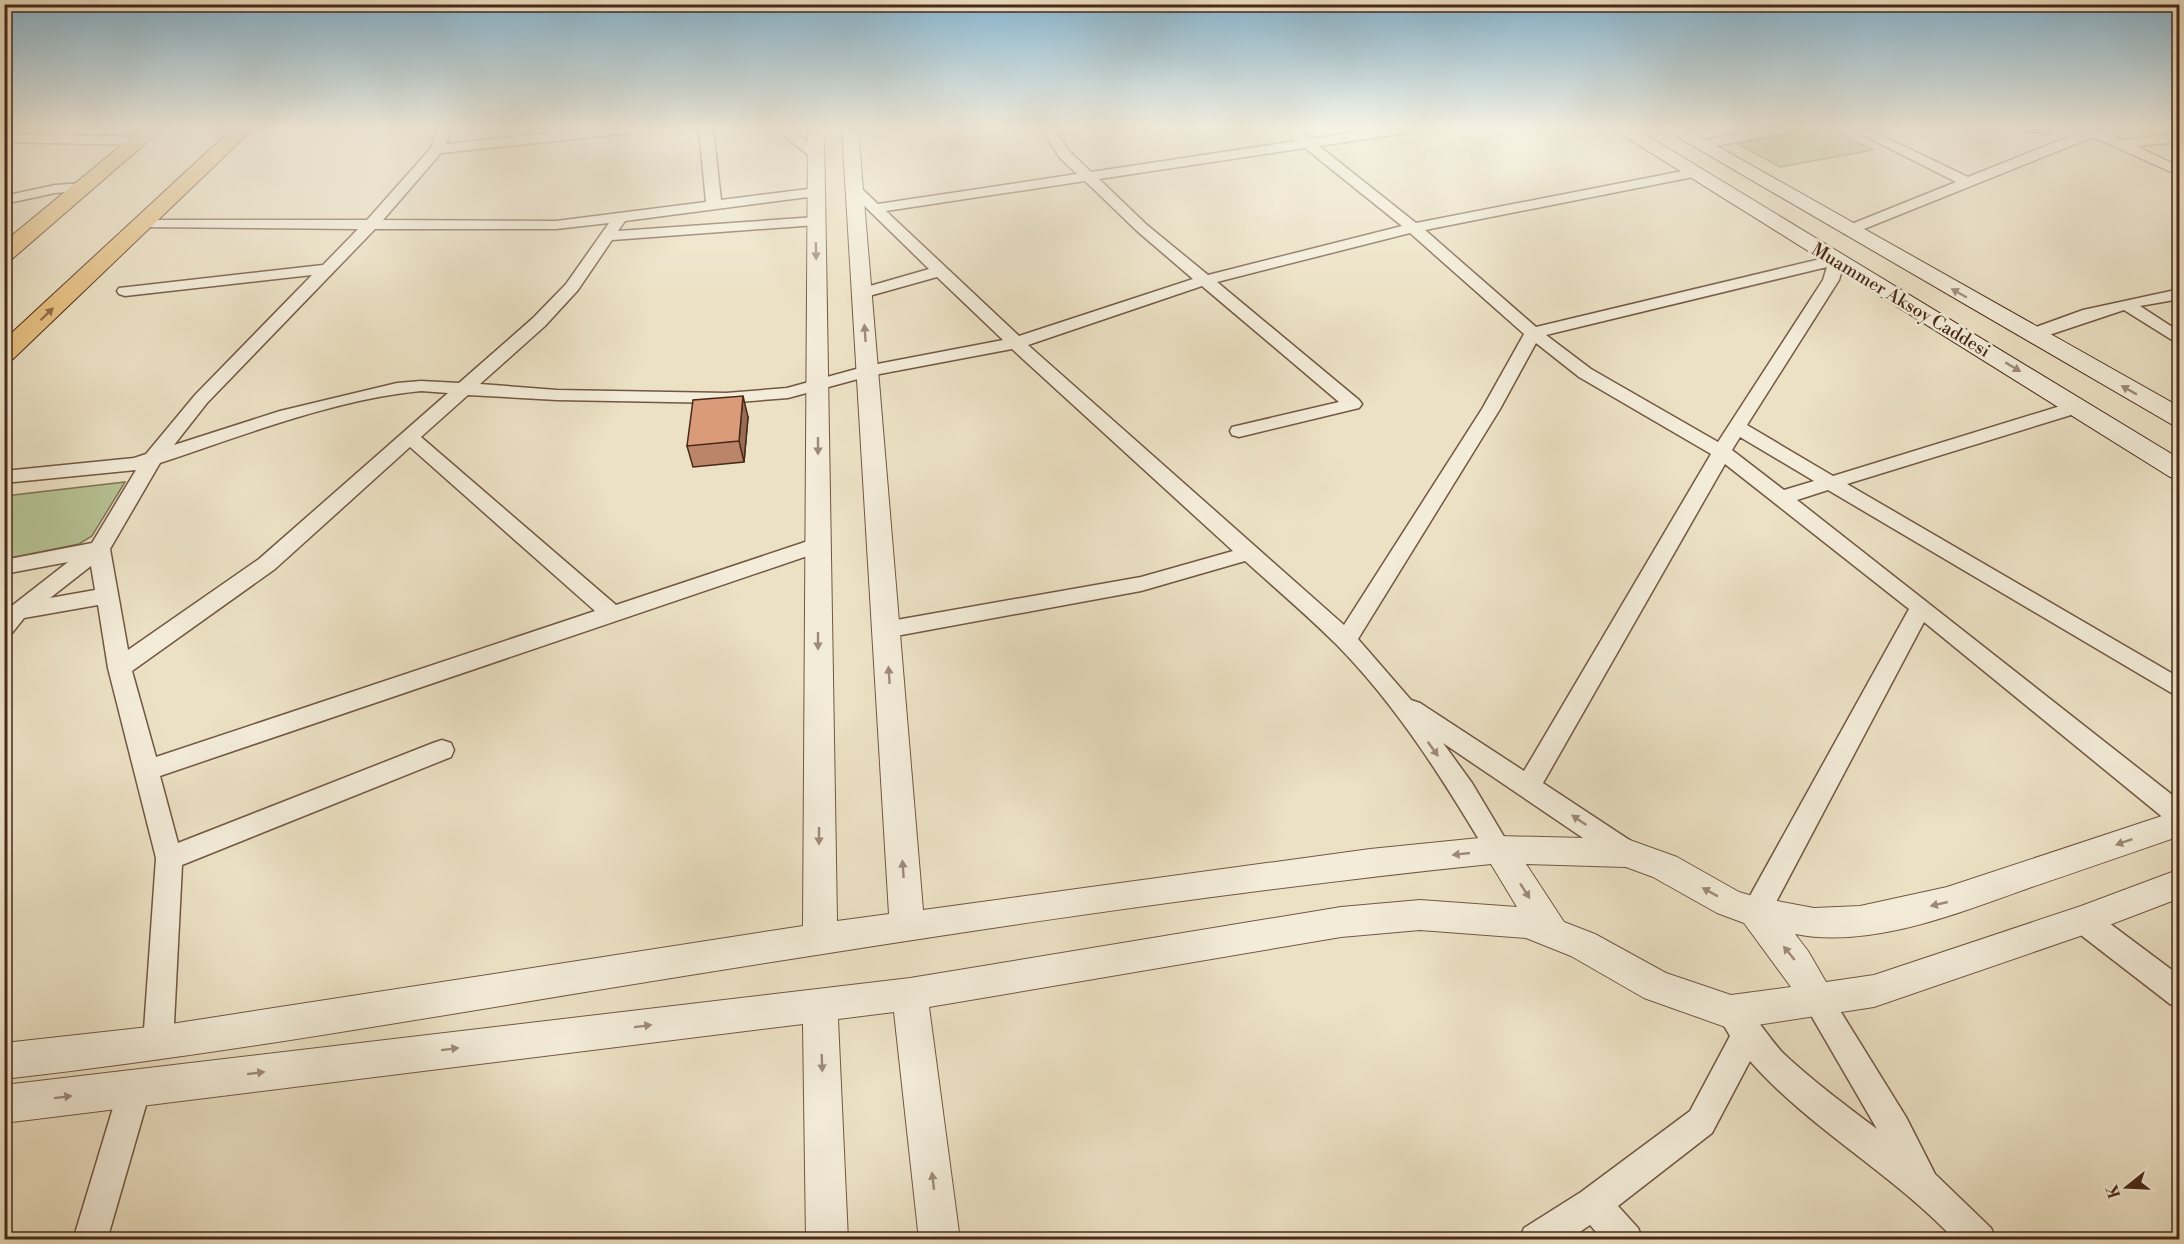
<svg xmlns="http://www.w3.org/2000/svg" width="2184" height="1244" font-family="'Libre Bodoni',serif">
<style>
.green{fill:#b7c395;stroke:#807656;stroke-width:1.5}
.lines{fill:none;stroke-linecap:round;stroke-linejoin:round}
.minor-casing{stroke:#725743;stroke-width:3}
.tertiary-casing{stroke:#725743;stroke-width:2}
.secondary-casing{stroke:#492918;stroke-width:2}
.primary-casing{stroke:#492918;stroke-width:2}
.minor{fill:#f3ecd9;fill-rule:evenodd}
.tertiary{fill:#f3ecd9;fill-rule:evenodd}
.secondary{fill:#f3ecd9;fill-rule:evenodd}
.primary{fill:#e6c082;fill-rule:evenodd}
.wall{fill:#bb856a;stroke:#492918;stroke-width:1.5}
.shaded-wall{fill:#996c56;stroke:#492918;stroke-width:1.5}
.building{fill:#da9b7b;stroke:#492918;stroke-width:1.5}
.oneway{fill:#9e8a78}
.oneway2{fill:#906d48}
.labels{text-anchor:middle;stroke-width:5;stroke-linejoin:round;paint-order:stroke}
.far-street-label{font-size:18px;fill:#492918;stroke:#f3ecd9}
</style>
<rect width="100%" height="100%" fill="#ece1c4"/>
<filter id="stains"><feTurbulence type="fractalNoise" baseFrequency=".00333" numOctaves="4"/><feColorMatrix values="0 0 0 0 .2 0 0 0 0 .09 0 0 0 0 .02 0 0 0 .5 -.17"/></filter>
<radialGradient id="worn" r=".72"><stop offset=".6" stop-color="#630" stop-opacity="0"/><stop offset="1" stop-color="#630" stop-opacity=".3"/></radialGradient>
<g class="green">
<polygon points="1816,129 1833,129 1873,150 1780,167 1738,144"/>
<polygon points="125,482 92,536 79,544 5,559 5,496"/>
</g>
<g class="lines">
<g class="minor-casing">
<g id="minor">
<path d="M438 129H451L446 144 588 129H636L630 133 441 153 383 220 556 221 706 202 699 129H713L721 200 816 188 823 192 816 196 625 221 618 231 816 217 823 221 816 225 612 240 578 290 545 326 480 384 557 390 726 393 787 388 867 366 1003 340 937 277 862 298 856 296 854 293 856 290 929 269 847 189 849 186H859L878 204 1077 174 1060 158 1041 129H1054L1070 152 1091 172 1296 141 1283 129H1298L1310 139 1377 129H1412L1406 133 1319 146 1416 223 1693 169 1698 170V176L1693 177 1425 230 1536 327 1837 255 1843 257 1845 260 1839 280 1747 425 1833 476 2070 403H2084L2086 407 2084 411 1847 484 2180 678V698L1828 490 1797 500 2180 801V827L2171 824 1924 622 1766 921 1756 924 1746 921 1742 912 1746 903 1909 609 1725 464 1543 783 1637 845 1640 853 1637 861 1627 864 1617 861 1443 743 1472 783 1512 850 1508 858 1499 861 1490 858C1446 784 1398 707 1337 645 1308 616 1276 589 1245 561L1141 591 885 638 877 636 874 630 877 624 885 622 1141 577 1233 551 1012 349 869 376 788 398 726 403 557 400 468 395 421 437 616 605 811 540H825L829 545 825 550 160 776 178 843 433 743 442 740 451 743 454 750 451 757 182 865 173 1044 169 1054 158 1059 147 1054 143 1044 156 858 108 668 98 605 24 618 12 633 4 635V612L68 562 4 574V560L92 543 136 470 4 483V471L134 458 146 454 195 395 312 275 125 296 119 294 117 291 119 288 323 265 358 229 142 227 135 223 137 220H367L431 148ZM1305 148 1402 226 1208 275 1147 225 1099 179ZM1085 181 1137 231 1193 279 1019 336 886 211ZM609 223 566 284 533 318 459 383 421 381 397 383 280 411 174 445 207 403 375 229H556ZM1410 233 1524 334 1482 409 1344 625 1028 345 1202 286 1339 402 1232 427 1230 431 1232 435 1239 437 1359 408 1362 404 1359 400 1217 282ZM1827 267 1823 280 1718 442 1591 369 1546 335ZM1536 343 1579 377 1711 454 1524 771 1420 703 1411 700 1358 639 1500 409ZM421 391 448 393 259 559 128 650 110 549 160 463C242 436 335 399 421 391ZM1740 437 1814 481 1784 490 1732 450ZM410 447 595 611 156 757 132 671 275 569ZM91 566 95 590 50 598Z"/>
<polygon points="776,129 791,129 823,154 816,158 811,157"/>
<polygon points="1762,129 1791,129 1785,133 1701,149 1694,145 1701,141"/>
<polygon points="1851,129 1868,129 1968,177 2083,131 2082,129 2099,129 2122,140 2180,134 2180,142 2136,146 2180,167 2180,176 2093,137 1849,235 1844,233 1841,230 1844,227 1956,182"/>
<polygon points="4,134 139,137 146,141 139,145 4,142"/>
<polygon points="84,183 89,184 89,190 55,193 4,204 4,196 55,185"/>
<polygon points="2180,289 2180,299 2140,306 2180,332 2180,345 2124,310 2037,339 2031,340 2022,335 2025,331 2083,310"/>
<polygon points="2083,908 2093,911 2180,976 2180,1008 2170,1004 2073,929 2069,920 2073,911"/>
<path d="M1816 984 1826 988 1906 1117 1935 1174 1991 1228 1996 1240H1955C1892 1173 1810 1129 1750 1061L1712 1133 1618 1206 1638 1228 1643 1240H1603L1590 1225 1568 1240H1519L1524 1228 1581 1192 1690 1111 1730 1036 1716 1012 1720 1002 1731 998C1751 1006 1768 1038 1784 1054 1813 1081 1845 1105 1877 1129L1801 998 1806 988Z"/>
<polygon points="135,1073 146,1077 151,1088 107,1240 73,1240 119,1088 124,1077"/>
</g>
</g>
<g class="tertiary-casing">
<path id="tertiary" d="M808 129H824L837 921 889 914 842 129H858L923 910 1370 849 1499 836 1627 839 1677 857 1739 892 1756 897 1814 908 1860 906 1947 887 2180 810V836C2129 854 2079 871 2029 888 1959 913 1870 949 1795 934L1808 951 1826 982 1874 975 2081 906 2180 869V898L2083 935 1874 1007 1731 1029 1644 998 1571 956 1526 938 1420 930 1341 937 929 1007 960 1240H919L894 1012 838 1019 848 1240H806L803 1024 4 1123V1085L910 978 1341 907 1420 900 1517 907 1491 864C1199 894 906 940 616 987 413 1020 210 1056 4 1079V1043L158 1026 803 926ZM1526 864 1626 867 1653 877 1717 913 1744 923 1791 987 1731 995 1666 973 1595 934 1564 922Z"/>
</g>
<g class="secondary-casing">
<g id="secondary">
<polygon points="1613,129 1636,129 2180,459 2180,479 2170,477"/>
<polygon points="1664,129 1687,129 2180,407 2180,426 2171,424"/>
</g>
</g>
<g class="primary-casing">
<g id="primary">
<polygon points="141,129 162,129 12,259 4,261 4,242"/>
<polygon points="232,129 253,129 13,359 4,362 4,340"/>
</g>
</g>
<use href="#minor" class="minor"/>
<use href="#tertiary" class="tertiary"/>
<use href="#secondary" class="secondary"/>
<use href="#primary" class="primary"/>
</g>
<g class="wall">
<polygon points="2021,129 2052,129 2049,135 2021,131"/>
<polygon points="748,417 744,462 693,467 687,446"/>
</g>
<polygon class="shaded-wall" points="743,396 748,417 744,462 739,441"/>
<polygon class="building" points="743,396 739,441 687,446 693,400"/>
<defs><path id="oneway-solid" d="M-6-.8H1V-3.2L6.5 0L1 3.2V.8H-6Z" transform="scale(1.5)"/></defs>
<g class="oneway">
<use href="#oneway-solid" transform="translate(816 251) rotate(89)"/>
<use href="#oneway-solid" transform="translate(1959 293) rotate(-150)"/>
<use href="#oneway-solid" transform="translate(865 333) rotate(-94)"/>
<use href="#oneway-solid" transform="translate(2013 367) rotate(31)"/>
<use href="#oneway-solid" transform="translate(2129 390) rotate(-151)"/>
<use href="#oneway-solid" transform="translate(818 446) rotate(90)"/>
<use href="#oneway-solid" transform="translate(818 641) rotate(90)"/>
<use href="#oneway-solid" transform="translate(889 675) rotate(-94)"/>
<use href="#oneway-solid" transform="translate(1433 749) rotate(54)"/>
<use href="#oneway-solid" transform="translate(1579 820) rotate(-146)"/>
<use href="#oneway-solid" transform="translate(819 836) rotate(90)"/>
<use href="#oneway-solid" transform="translate(2124 842) rotate(161)"/>
<use href="#oneway-solid" transform="translate(1461 854) rotate(174)"/>
<use href="#oneway-solid" transform="translate(903 869) rotate(-94)"/>
<use href="#oneway-solid" transform="translate(1525 891) rotate(57)"/>
<use href="#oneway-solid" transform="translate(1710 892) rotate(-151)"/>
<use href="#oneway-solid" transform="translate(1939 904) rotate(167)"/>
<use href="#oneway-solid" transform="translate(1789 953) rotate(-129)"/>
<use href="#oneway-solid" transform="translate(643 1026) rotate(-7)"/>
<use href="#oneway-solid" transform="translate(450 1049) rotate(-7)"/>
<use href="#oneway-solid" transform="translate(822 1063) rotate(88)"/>
<use href="#oneway-solid" transform="translate(256 1073) rotate(-7)"/>
<use href="#oneway-solid" transform="translate(63 1097) rotate(-7)"/>
<use href="#oneway-solid" transform="translate(933 1181) rotate(-97)"/>
</g>
<use class="oneway2" href="#oneway-solid" transform="translate(47 314) rotate(-44)"/>
<linearGradient id="sky" x2="0" y2="1"><stop stop-color="#88b8d4"/><stop offset="0.42" stop-color="#f6f2e4"/><stop offset="1" stop-color="#f6f2e4" stop-opacity="0"/></linearGradient>
<rect width="2184" height="304" fill="url(#sky)"/>
<g class="labels">
<g class="far-street-label">
<text transform="translate(1901 300) rotate(31)" y="6">Muammer Aksoy Caddesi</text>
</g>
</g>
<rect width="2184" height="1244" fill="none" stroke="#ece1c4" stroke-width="24"/>
<rect x="6" y="6" width="2172" height="1232" fill="none" stroke="#492918" stroke-width="3"/>
<rect x="12" y="12" width="2160" height="1220" fill="none" stroke="#492918" stroke-width="1.5"/>
<g transform="translate(2127 1187) rotate(252)" stroke="#f3ecd9" stroke-width="4.5" paint-order="stroke">
<path d="M0-4.5L10 22L0 15L-10 22Z" fill="#492918"/>
<text y="-9" font-size="16" font-weight="bold" text-anchor="middle" fill="#492918">K</text>
</g>
<rect width="100%" height="100%" filter="url(#stains)"/>
<rect width="100%" height="100%" fill="url(#worn)"/>
</svg>
